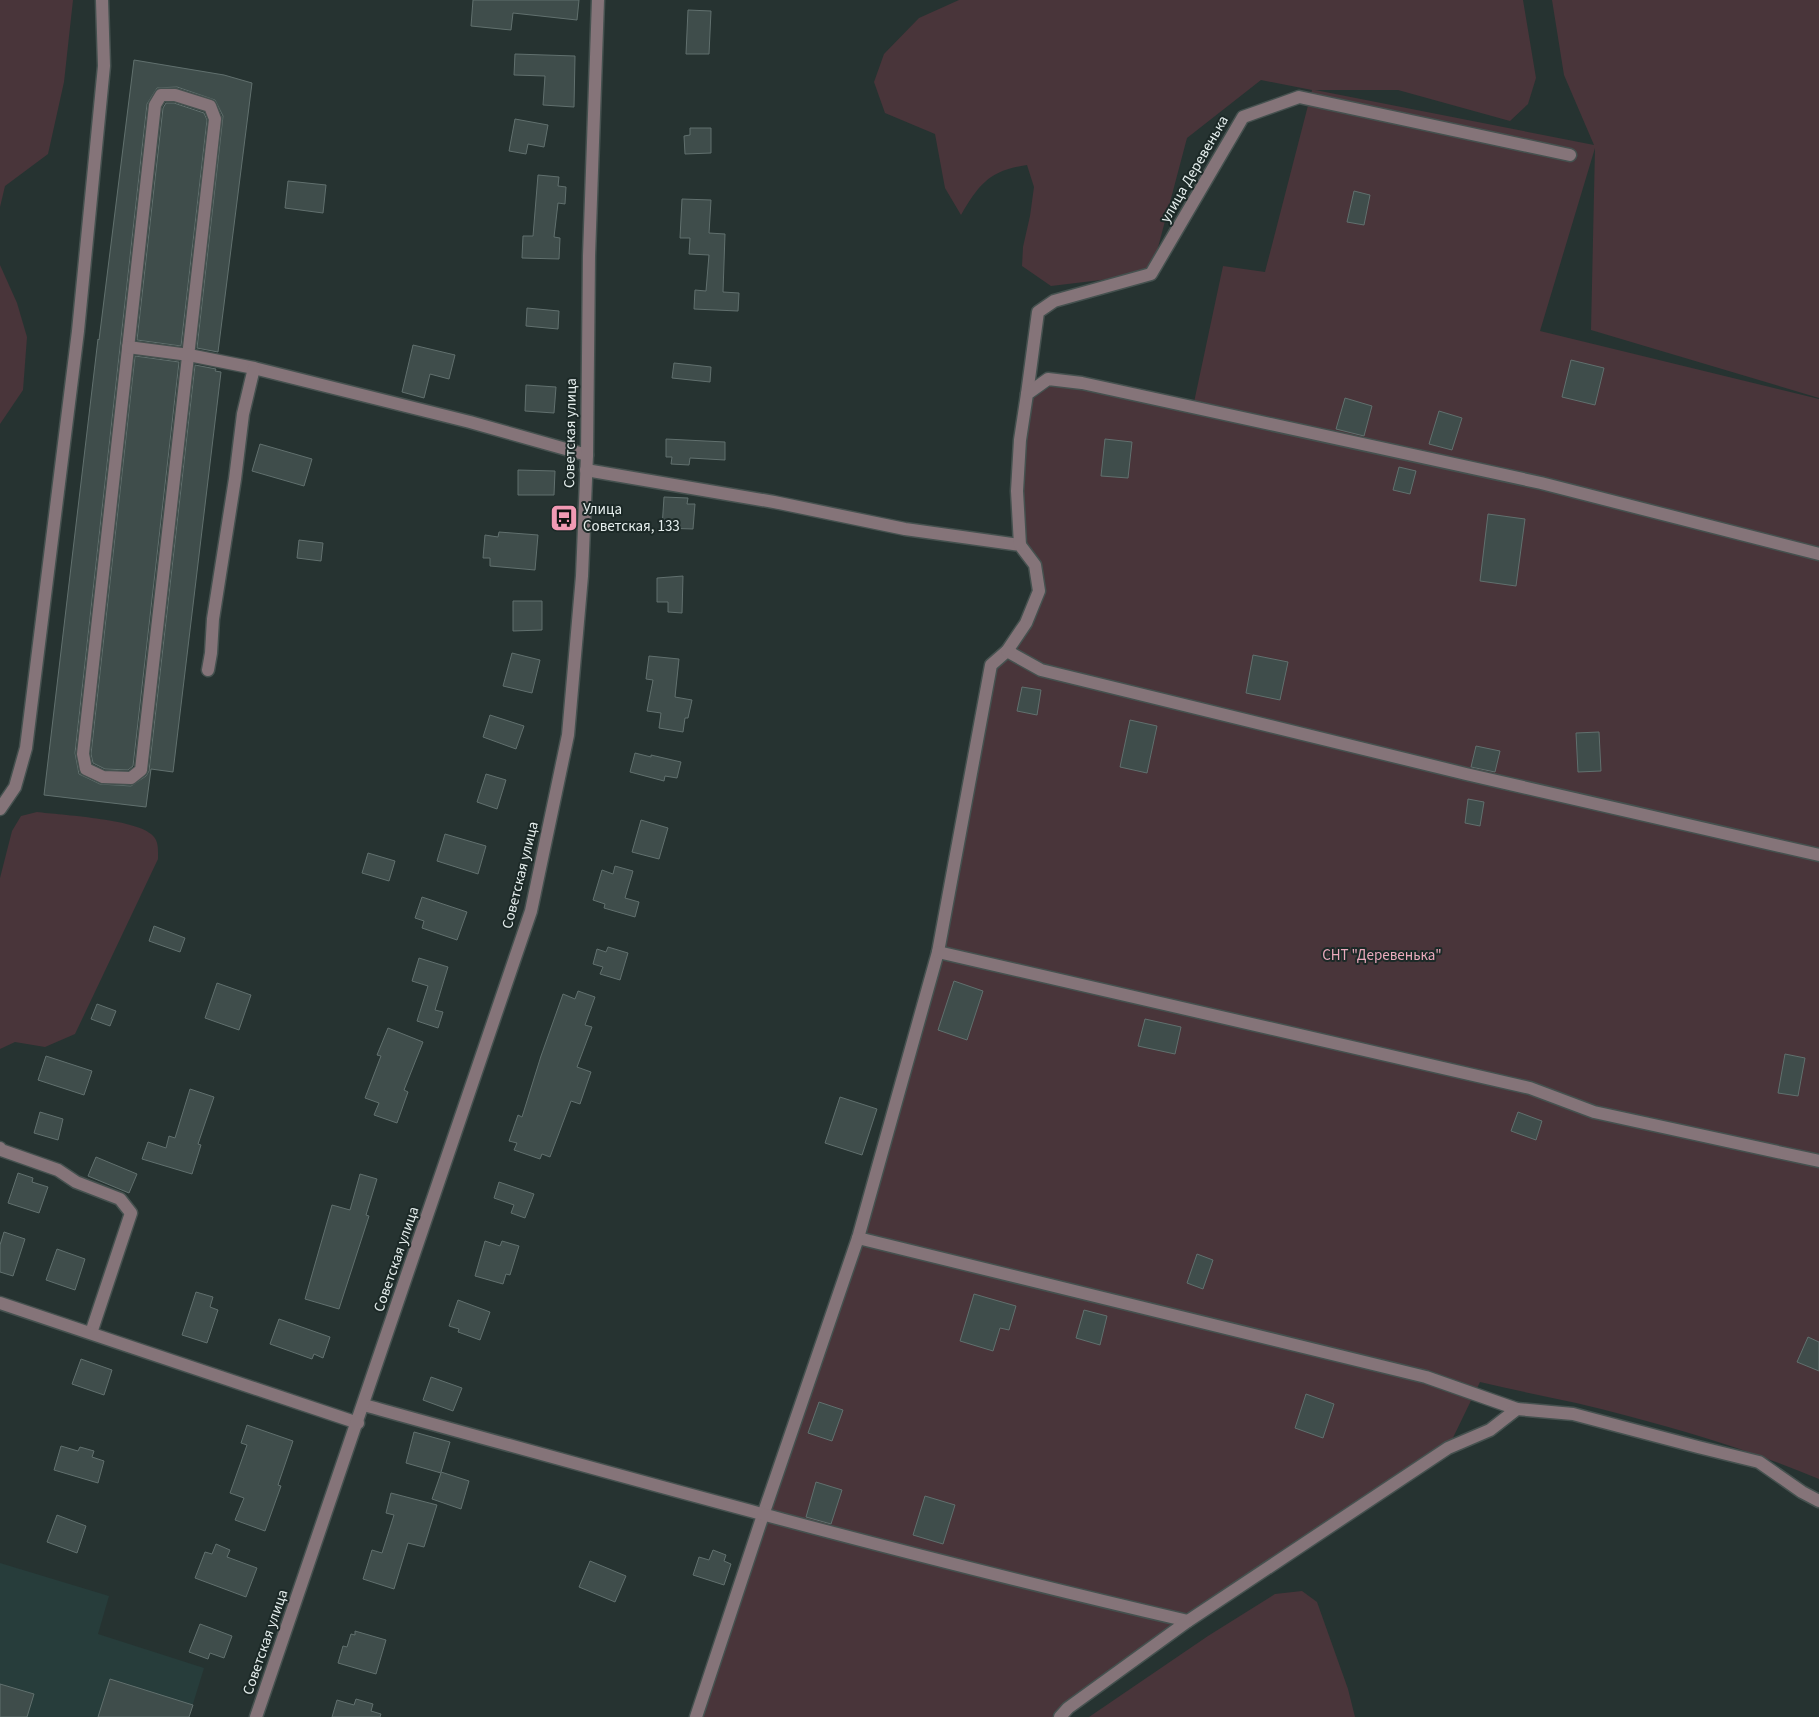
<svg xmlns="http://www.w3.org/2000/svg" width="1819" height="1717" font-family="'Source Sans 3',sans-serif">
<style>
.built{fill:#273d3b}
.green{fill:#49353a}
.building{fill:#3f4d4b;stroke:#61706e}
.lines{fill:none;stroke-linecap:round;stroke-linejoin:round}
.minor-casing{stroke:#45514f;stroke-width:15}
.minor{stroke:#857479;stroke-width:12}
.labels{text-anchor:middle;stroke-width:4;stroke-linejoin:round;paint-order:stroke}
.street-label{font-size:15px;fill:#e5eeed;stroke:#1c2927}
.poi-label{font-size:15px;fill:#e5eeed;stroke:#1c2927;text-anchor:start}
.park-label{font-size:15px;fill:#eaaabc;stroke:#1c2927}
</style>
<rect width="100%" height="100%" fill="#263331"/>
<polygon class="built" points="0,1563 109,1596 98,1634 204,1668 189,1717 0,1717"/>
<g class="green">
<polygon points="0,0 73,0 64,82 48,154 5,186 0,207"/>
<path d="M959 0H1523L1536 78 1528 104 1510 121 1398 90H1315L1594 145 1564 75 1552 0H1819V398L1591 330 1595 148 1540 331 1819 399V1479C1757 1453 1693 1433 1628 1416 1579 1402 1529 1394 1480 1382L1448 1448 1060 1717H696L858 1238 938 952 991 665 1007 651 1039 591 1020 545 1027 394 1048 379 1193 407 1223 266 1265 272 1312 90 1261 80 1187 138 1151 274 1051 286 1022 266 1023 247 1030 216 1034 187 1027 165C990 170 979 184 961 215L945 188 935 134 885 113 874 82 884 54 919 18Z"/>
<polygon points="0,265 17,303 27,337 23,390 0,424"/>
<path d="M37 812C61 815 134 819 151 834 159 840 158 849 158 859L75 1034 45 1047 15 1042 0 1049V878L12 831 21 816Z"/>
<polygon points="1302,1591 1317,1602 1348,1689 1355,1717 1089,1717 1208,1636 1275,1594"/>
</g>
<g class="building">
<polygon points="473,0 579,0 577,20 513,13 511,30 471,26"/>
<polygon points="688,10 711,11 709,54 686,54"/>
<polygon points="515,54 575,56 574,107 543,105 545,76 514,75"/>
<polygon points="134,60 224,75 252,83 218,352 197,348 223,116 215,100 177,87 157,88 147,104 75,753 79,774 100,784 131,786 146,776 149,771 195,365 216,369 215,371 221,372 173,772 151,769 146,807 44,795 98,339 99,340"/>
<polygon points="166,103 174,103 204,113 207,120 181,346 137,340 163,108"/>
<polygon points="515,119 548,125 544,147 528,144 526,154 509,151"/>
<polygon points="690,128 711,128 711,153 685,154 684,136 690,135"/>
<polygon points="538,175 559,177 558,186 566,187 565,204 558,203 554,237 560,238 559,259 522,258 523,236 533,236"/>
<polygon points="288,181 326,185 323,213 285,208"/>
<polygon points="1354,191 1370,195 1364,225 1347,222"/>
<polygon points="682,199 711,200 709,233 725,234 723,292 739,293 738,311 694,309 695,290 706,291 709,255 689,254 690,238 680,238"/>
<polygon points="527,308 559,311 558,329 526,326"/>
<polygon points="413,345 455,355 449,379 430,374 424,398 402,392"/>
<polygon points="135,356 179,362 133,766 128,770 105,769 93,763 91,754"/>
<polygon points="1571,360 1604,368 1595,405 1562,397"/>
<polygon points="674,363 711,367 710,382 672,378"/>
<polygon points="526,385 556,387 554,413 525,411"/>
<polygon points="1345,398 1372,406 1364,436 1336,429"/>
<polygon points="1439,411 1462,418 1452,450 1429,444"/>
<polygon points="666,439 725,442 725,460 690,458 689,465 671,464 672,457 666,457"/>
<polygon points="1105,439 1132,442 1128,478 1101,476"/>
<polygon points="260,444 312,459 304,486 252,471"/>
<polygon points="1399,467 1416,471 1410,494 1393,490"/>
<polygon points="518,470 555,471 554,495 518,495"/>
<polygon points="664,497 688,498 687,504 695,504 693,529 662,528"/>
<polygon points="1488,514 1525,519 1516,586 1480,581"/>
<polygon points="499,532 538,535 535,570 490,566 490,558 483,558 485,535 498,537"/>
<polygon points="299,540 323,543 321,561 297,558"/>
<polygon points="683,576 682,613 668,612 668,602 657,602 657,578"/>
<polygon points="513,601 542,601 542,630 513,631"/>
<polygon points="512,653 540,660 532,693 503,686"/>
<polygon points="1253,655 1288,662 1280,700 1246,693"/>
<polygon points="649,656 679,659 675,697 692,700 688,718 685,718 683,732 659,728 661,713 647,711 653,680 646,679"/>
<polygon points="1022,687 1041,690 1037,715 1017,711"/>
<polygon points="490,715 524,726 516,749 483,737"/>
<polygon points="1130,720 1157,726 1147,773 1120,767"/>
<polygon points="1599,732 1601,771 1578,772 1576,733"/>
<polygon points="1476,746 1500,751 1495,772 1471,767"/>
<polygon points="635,753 651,757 651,755 681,762 677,778 665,776 664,781 630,772"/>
<polygon points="486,774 506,780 497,809 477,802"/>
<polygon points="1468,799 1484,802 1480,826 1465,823"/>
<polygon points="641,820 668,828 659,859 632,852"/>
<polygon points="445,834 486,846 478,874 437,861"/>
<polygon points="368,853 395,861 389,881 362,873"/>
<polygon points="615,866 633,871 625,898 639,902 635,917 604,908 605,904 593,900 602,870 613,874"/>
<polygon points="422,897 467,912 457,940 422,928 424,921 415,918"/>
<polygon points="154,926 185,938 180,952 149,941"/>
<polygon points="608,947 628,953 620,980 600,974 603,967 593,964 597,949 606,952"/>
<polygon points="419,958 448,967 435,1010 443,1012 438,1028 417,1021 428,986 412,981"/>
<polygon points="954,981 983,991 967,1040 938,1030"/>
<polygon points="217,983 251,995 239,1030 205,1018"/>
<polygon points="578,991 595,997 585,1025 592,1027 577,1067 591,1072 580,1104 571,1101 550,1157 542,1154 540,1159 514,1150 517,1143 509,1141 518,1115 522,1117 541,1056 563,994 575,999"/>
<polygon points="97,1004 116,1011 110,1026 91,1019"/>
<polygon points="1145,1019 1181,1027 1175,1054 1138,1046"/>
<polygon points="388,1028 423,1042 404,1090 408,1092 397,1123 374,1115 379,1103 365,1098 381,1056 377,1055"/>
<polygon points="1785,1054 1805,1058 1798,1096 1778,1093"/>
<polygon points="46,1056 92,1071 84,1095 38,1080"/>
<polygon points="190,1089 214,1097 198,1144 201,1145 192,1174 142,1159 148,1142 166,1148 169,1136 175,1138"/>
<polygon points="840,1097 877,1109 862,1155 825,1143"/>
<polygon points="40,1112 63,1119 58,1140 34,1133"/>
<polygon points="1518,1112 1542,1121 1536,1140 1511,1131"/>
<polygon points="96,1157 137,1174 129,1193 88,1176"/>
<polygon points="18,1173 33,1178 32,1182 48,1187 39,1213 8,1203"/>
<polygon points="360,1174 377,1179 366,1215 369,1216 339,1309 305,1299 332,1205 350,1210"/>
<polygon points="499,1182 534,1194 525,1218 511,1213 514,1205 494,1198"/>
<polygon points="4,1232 25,1239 13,1276 0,1272 0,1245"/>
<polygon points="485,1241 500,1246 502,1241 519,1246 510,1275 506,1274 503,1284 475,1276"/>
<polygon points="57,1249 85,1259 75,1290 46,1280"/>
<polygon points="1197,1254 1213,1260 1203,1289 1187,1283"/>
<polygon points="196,1292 213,1297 210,1307 218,1310 207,1343 182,1335"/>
<polygon points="974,1294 1016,1306 1009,1330 1000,1328 993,1351 960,1341"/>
<polygon points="458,1300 490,1312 480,1340 458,1332 459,1329 449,1326"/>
<polygon points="1084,1310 1107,1316 1100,1345 1076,1338"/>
<polygon points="279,1319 330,1337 323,1358 314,1354 312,1359 270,1344"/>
<polygon points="1808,1337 1819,1342 1819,1371 1797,1362"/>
<polygon points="81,1359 112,1370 104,1395 72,1384"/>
<polygon points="431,1377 462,1388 453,1411 423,1400"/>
<polygon points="1306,1394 1334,1404 1323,1438 1295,1428"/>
<polygon points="819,1402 843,1410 832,1441 808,1433"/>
<polygon points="247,1425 293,1441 278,1485 281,1486 265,1531 235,1520 244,1498 230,1493 247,1445 241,1443"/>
<polygon points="414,1432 450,1442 441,1472 469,1481 461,1509 432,1499 441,1473 406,1463"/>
<polygon points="61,1446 78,1451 80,1447 94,1451 92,1457 104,1461 98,1483 54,1470"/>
<polygon points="816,1482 842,1490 831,1524 806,1517"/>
<polygon points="391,1493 437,1505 424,1547 408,1543 394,1589 363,1579 372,1550 382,1553 394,1515 386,1513"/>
<polygon points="925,1496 955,1505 943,1544 913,1535"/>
<polygon points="57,1515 86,1526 77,1553 47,1542"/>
<polygon points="216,1544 230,1550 227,1557 257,1568 246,1597 195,1578 205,1552 212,1554"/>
<polygon points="713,1550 726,1555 724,1561 731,1564 724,1585 693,1575 699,1557 709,1560"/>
<polygon points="590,1561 626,1576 615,1602 579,1587"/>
<polygon points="200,1624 232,1636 224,1658 210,1653 208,1659 189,1652"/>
<polygon points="355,1631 386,1640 376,1674 338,1663 343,1646 347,1647 351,1634 355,1635"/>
<polygon points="110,1679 193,1705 189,1717 98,1717"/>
<polygon points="0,1684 34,1694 27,1717 0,1717"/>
<polygon points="356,1699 373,1704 371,1711 381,1714 380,1717 332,1717 337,1700 354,1705"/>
</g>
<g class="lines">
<g class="minor-casing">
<g id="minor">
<polygon points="161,95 175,95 210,106 215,119 141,770 131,778 103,777 86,769 83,754 155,105"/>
<polyline points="128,347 189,355 254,368 470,422 587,455"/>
<polyline points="1027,394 1038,312 1054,301 1151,274 1243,117 1299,97 1570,155"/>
<polyline points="586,470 774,502 905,529 1020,545 1035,565 1039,591 1026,623 1007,651 991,665 938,952 858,1238 763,1515 696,1717"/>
<polyline points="1020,545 1017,491 1020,440 1027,394 1048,379 1082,383 1541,483 1819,554"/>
<polyline points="1007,651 1041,670 1466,774 1819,855"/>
<polyline points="208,670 211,653 213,619 235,479 243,414 254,368"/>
<polyline points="0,809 15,787 26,748 78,331 104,66 102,0"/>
<polyline points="938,952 1530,1088 1594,1112 1819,1161"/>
<polyline points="0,1148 1,1150 58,1170 76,1182 120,1199 131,1213 91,1333"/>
<polyline points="858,1238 1426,1377 1517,1409"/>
<polyline points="0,1303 358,1423"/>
<path d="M364 1405C638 1481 911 1557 1188 1621"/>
<polyline points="256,1717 531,911 568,735 582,576 587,455 589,256 598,0"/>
<polyline points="1060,1717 1068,1708 1188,1621 1448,1448 1490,1430 1517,1409 1573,1414 1698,1447 1759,1462 1802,1492 1819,1501"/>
</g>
</g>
<use href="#minor" class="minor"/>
</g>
<defs>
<g id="bus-square" transform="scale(1.4375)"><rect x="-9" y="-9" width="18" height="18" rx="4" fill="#f19ab4" stroke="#1c2927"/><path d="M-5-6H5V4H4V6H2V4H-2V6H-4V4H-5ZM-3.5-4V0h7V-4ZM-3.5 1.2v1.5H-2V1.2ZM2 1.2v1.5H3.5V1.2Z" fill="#111"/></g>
</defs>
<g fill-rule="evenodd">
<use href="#bus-square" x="564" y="518"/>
</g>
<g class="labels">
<g class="street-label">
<text transform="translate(1194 169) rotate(-60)" y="5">улица Деревенька</text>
<text transform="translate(570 433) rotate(-89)" y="5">Советская улица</text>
<text transform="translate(520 875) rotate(-76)" y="5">Советская улица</text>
<text transform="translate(396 1259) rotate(-71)" y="5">Советская улица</text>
<text transform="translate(265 1642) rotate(-71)" y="5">Советская улица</text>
</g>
<g class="poi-label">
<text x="583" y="514">Улица<tspan x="583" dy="17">Советская, 133</tspan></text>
</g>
<g class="park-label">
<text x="1382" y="960">СНТ "Деревенька"</text>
</g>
</g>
</svg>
